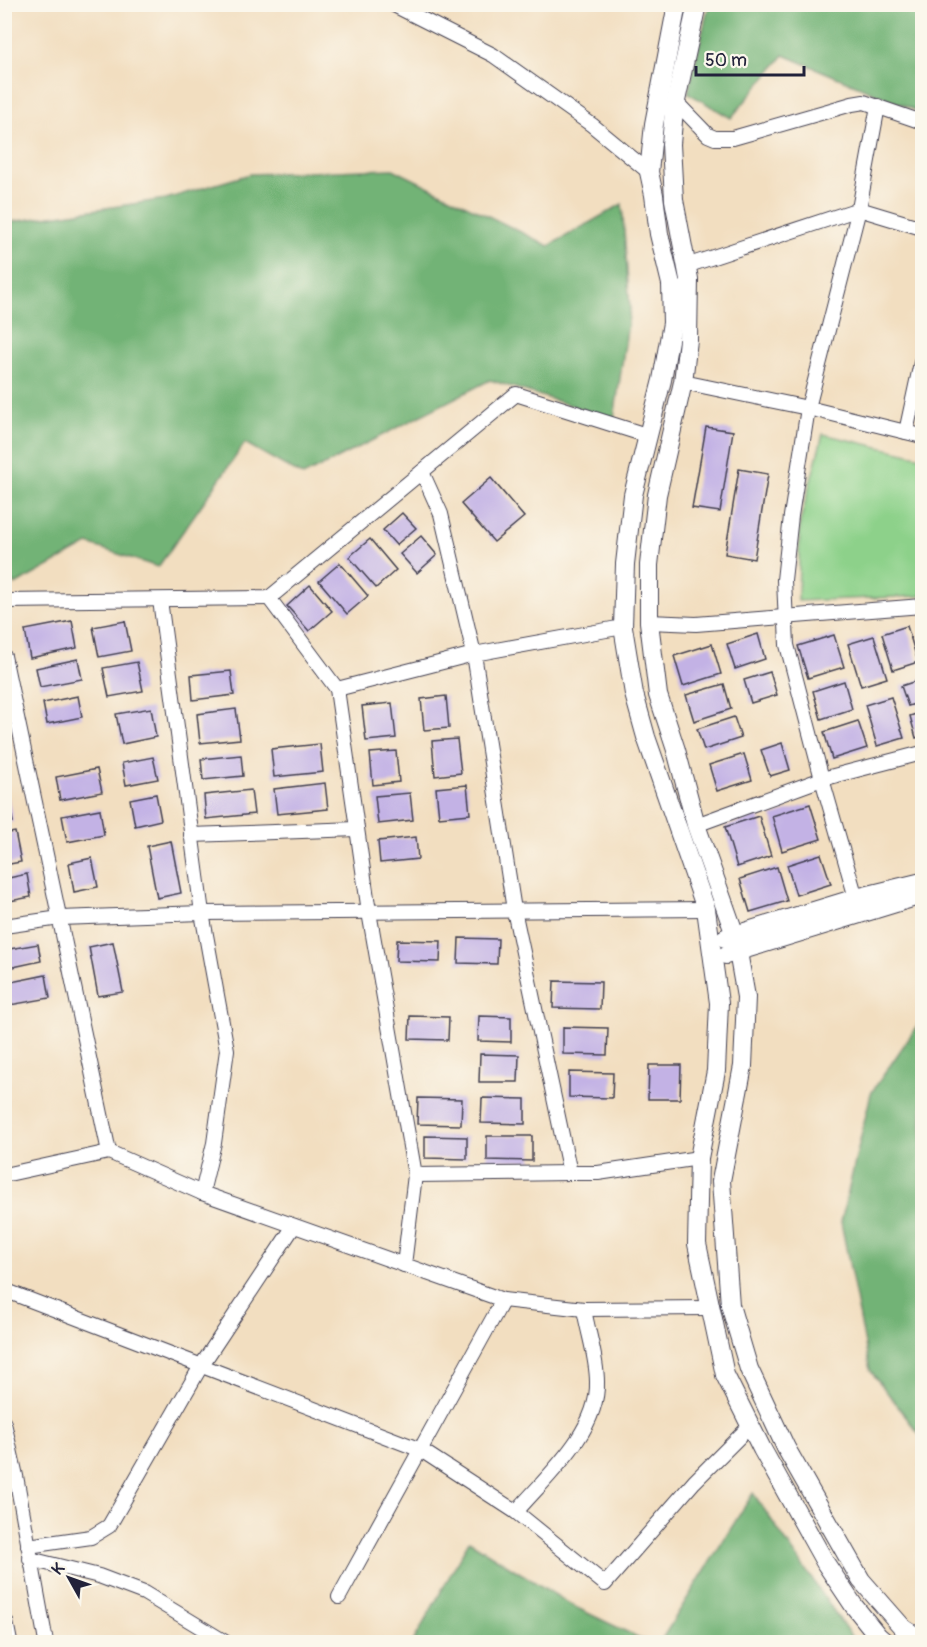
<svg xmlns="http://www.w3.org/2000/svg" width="927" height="1647" font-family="Pangolin,sans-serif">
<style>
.green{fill:#8dd18a;stroke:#587a62;stroke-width:1.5}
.forest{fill:#72b376;stroke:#4a6a58;stroke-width:1.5}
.building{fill:#c3b2e5}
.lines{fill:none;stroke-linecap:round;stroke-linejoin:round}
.street-casing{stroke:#413e4f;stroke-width:16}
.secondary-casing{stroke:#413e4f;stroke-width:20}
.street{stroke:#fff;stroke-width:14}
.secondary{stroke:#fff;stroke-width:18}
</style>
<rect width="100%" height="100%" fill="#fbf7ec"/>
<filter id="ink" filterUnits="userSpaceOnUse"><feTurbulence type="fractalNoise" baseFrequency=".0167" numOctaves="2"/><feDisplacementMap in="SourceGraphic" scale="12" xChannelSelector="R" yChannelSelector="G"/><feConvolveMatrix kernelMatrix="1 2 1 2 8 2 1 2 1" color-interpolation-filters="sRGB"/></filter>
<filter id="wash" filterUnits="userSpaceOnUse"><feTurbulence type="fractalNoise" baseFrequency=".008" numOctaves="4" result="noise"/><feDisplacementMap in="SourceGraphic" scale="24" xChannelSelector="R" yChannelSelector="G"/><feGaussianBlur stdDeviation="1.35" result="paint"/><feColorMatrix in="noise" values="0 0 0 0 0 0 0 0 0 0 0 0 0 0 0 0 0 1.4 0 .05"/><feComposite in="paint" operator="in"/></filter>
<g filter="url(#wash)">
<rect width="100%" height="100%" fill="#f2dec0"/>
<polygon class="green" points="823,434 922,457 922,596 798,601 800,522"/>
<g class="forest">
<polygon points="709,5 922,5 922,113 784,55 731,118 688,93"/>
<polygon points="393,169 549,246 622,204 630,309 614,419 490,380 303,476 245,443 158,567 88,544 15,585 5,576 5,223 166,199 250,174"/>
<polygon points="922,1019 922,1438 870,1370 841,1222 871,1093"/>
<polygon points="753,1493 855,1642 660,1642"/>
<polygon points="469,1541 573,1606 648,1642 413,1642"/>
</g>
<g id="blocks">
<g class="building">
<polygon points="706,427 733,431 720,512 692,508"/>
<polygon points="739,469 768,474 754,559 725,554"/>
<polygon points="491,478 524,517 494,542 461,504"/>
<polygon points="402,513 416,528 396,545 383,530"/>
<polygon points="421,536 437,555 417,573 400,554"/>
<polygon points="370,539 396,570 376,588 349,557"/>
<polygon points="340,563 368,596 347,614 319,581"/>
<polygon points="310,585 332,611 309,631 287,606"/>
<polygon points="72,621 77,648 30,658 25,630"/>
<polygon points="125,621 131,651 99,657 93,627"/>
<polygon points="907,626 918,662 893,670 882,634"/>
<polygon points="758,634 765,659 735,669 727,644"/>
<polygon points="834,635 844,667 808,678 798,646"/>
<polygon points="874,636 887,678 861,686 848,644"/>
<polygon points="712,644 721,674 683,686 674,656"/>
<polygon points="78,659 82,679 40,687 36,668"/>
<polygon points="137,662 143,691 109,697 103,668"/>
<polygon points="231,671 234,695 193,700 191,675"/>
<polygon points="770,672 777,695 751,703 744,680"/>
<polygon points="922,679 922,702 908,706 901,686"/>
<polygon points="844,681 852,709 821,719 813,691"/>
<polygon points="724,684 731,709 694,721 686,695"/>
<polygon points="78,696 82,717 47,724 43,703"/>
<polygon points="446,696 449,728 424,730 421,699"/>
<polygon points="891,697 904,738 877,746 865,705"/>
<polygon points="392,703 396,738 366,741 362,706"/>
<polygon points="151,708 156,737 122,744 116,714"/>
<polygon points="236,709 240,739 200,743 197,714"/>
<polygon points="922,712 922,736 916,738 910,716"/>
<polygon points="734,717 741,738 704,750 697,729"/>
<polygon points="858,721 867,748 832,759 824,732"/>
<polygon points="457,739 461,773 435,776 432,741"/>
<polygon points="782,743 790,770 770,776 761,750"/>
<polygon points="320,744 323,772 274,777 271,749"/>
<polygon points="396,751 399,782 373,785 370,753"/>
<polygon points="744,754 752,780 717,791 709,765"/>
<polygon points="241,755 243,776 203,780 201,759"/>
<polygon points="153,757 158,779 126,785 122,763"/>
<polygon points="97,769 102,792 60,800 56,777"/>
<polygon points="325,783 328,809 277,814 274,789"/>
<polygon points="467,785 470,814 439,817 436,788"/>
<polygon points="251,790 254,814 206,819 204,795"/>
<polygon points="410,793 413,820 378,824 375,796"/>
<polygon points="156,794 161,820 135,826 130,799"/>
<polygon points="8,797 13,822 4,823 4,798"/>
<polygon points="810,804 821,839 782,851 772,816"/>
<polygon points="100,809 104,835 67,842 62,816"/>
<polygon points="759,816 771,856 737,867 725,827"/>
<polygon points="15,832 21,862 4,865 4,834"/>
<polygon points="416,837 418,859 380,863 378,841"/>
<polygon points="171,841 181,893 157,898 147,846"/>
<polygon points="821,854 831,884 796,895 787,865"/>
<polygon points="92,858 98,887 74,892 69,863"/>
<polygon points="777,867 787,901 750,912 740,879"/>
<polygon points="27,874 31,897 4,902 4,879"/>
<polygon points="459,938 498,939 497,964 458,963"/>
<polygon points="397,940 441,941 440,962 396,961"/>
<polygon points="113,942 123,992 98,996 89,947"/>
<polygon points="38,944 41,961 4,969 4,950"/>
<polygon points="46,975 50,998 10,1005 6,983"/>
<polygon points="554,981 601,982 600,1009 553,1008"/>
<polygon points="410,1016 449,1017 448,1040 409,1039"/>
<polygon points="479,1016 511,1017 511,1042 478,1041"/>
<polygon points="563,1027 608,1028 607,1055 563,1054"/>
<polygon points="480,1054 519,1055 518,1082 479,1082"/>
<polygon points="649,1065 681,1065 680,1099 648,1099"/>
<polygon points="569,1072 613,1073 612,1098 569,1097"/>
<polygon points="418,1098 462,1099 461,1125 417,1124"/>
<polygon points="482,1098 525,1099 525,1124 481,1123"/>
<polygon points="425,1136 467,1137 467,1159 425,1158"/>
<polygon points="487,1136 532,1136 532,1161 487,1160"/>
</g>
</g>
</g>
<g filter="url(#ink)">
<use href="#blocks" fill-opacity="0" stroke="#413e4f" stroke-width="1.5"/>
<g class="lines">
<g class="street-casing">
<g id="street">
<polyline points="392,4 493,55 592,125 649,172"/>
<polyline points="676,102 708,135 715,138 733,138 852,104 864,102 922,122"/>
<polyline points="686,266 859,209 922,228"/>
<polyline points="683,382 808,408 922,436"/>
<polyline points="906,432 922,358"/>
<polyline points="422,472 441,514 474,654 514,910 570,1173 598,1173 699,1158"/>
<polyline points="269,598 337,689 369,912 415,1175 404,1265"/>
<polyline points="160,600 202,913 227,1050 214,1143 202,1193"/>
<polyline points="4,601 269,598 516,394 649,436"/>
<polyline points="649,622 696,624 922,606"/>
<polyline points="4,656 109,1152 202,1193 503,1300 584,1309 710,1308"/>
<polyline points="337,689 474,654 623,627"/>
<polyline points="696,825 822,779 922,753"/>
<polyline points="191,835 357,829"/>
<polyline points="856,898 822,779 787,645 784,580 791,516 808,408 859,209 878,106"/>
<polyline points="4,926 60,918 202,913 706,909"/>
<polyline points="4,1175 109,1152"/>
<polyline points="415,1175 570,1173"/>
<polyline points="4,1290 421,1450 516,1512 605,1584 694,1482 750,1426"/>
<polyline points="4,1423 16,1476 46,1642"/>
<path d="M516 1512C546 1477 599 1431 597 1382 597 1358 588 1333 584 1309"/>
<polyline points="28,1546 91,1537 109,1526 201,1366 294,1226"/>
<polyline points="30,1559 99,1576 144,1593 225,1642"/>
<polyline points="339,1597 503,1300"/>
</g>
</g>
<g class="secondary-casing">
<g id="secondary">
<polyline points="677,4 654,124 649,172 654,195 659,234 671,284 672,323 662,380 633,495 625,564 623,627 634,694 646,737 706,909 719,1003 716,1071 699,1158 697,1244 725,1375 762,1449 826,1564 854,1606 878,1636 885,1642"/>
<polyline points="697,4 674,110 671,144 674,200 689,279 688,340 683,382 657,495 649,565 649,622 658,695 676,750 696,825 735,935 746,997 743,1066 721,1181 730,1305 749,1369 786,1448 861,1580 904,1629 922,1640"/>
<polyline points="725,938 856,898 922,882"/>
<polyline points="726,955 922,895"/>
<polyline points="4,1622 8,1642"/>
</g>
</g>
<use href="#street" class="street"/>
<use href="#secondary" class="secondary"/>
</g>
</g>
<rect width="927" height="1647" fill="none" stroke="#fbf7ec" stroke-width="24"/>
<g transform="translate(69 1578) rotate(310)" stroke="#fbf7ec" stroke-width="4.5" paint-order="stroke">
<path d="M0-4.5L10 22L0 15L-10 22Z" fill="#22223b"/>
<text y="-9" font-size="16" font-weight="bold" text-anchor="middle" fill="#22223b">K</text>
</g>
<path d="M696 66v9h108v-9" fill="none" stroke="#22223b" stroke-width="3"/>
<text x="705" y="66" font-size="18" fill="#22223b" stroke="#fbf7ec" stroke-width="4.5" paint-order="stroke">50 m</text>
</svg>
